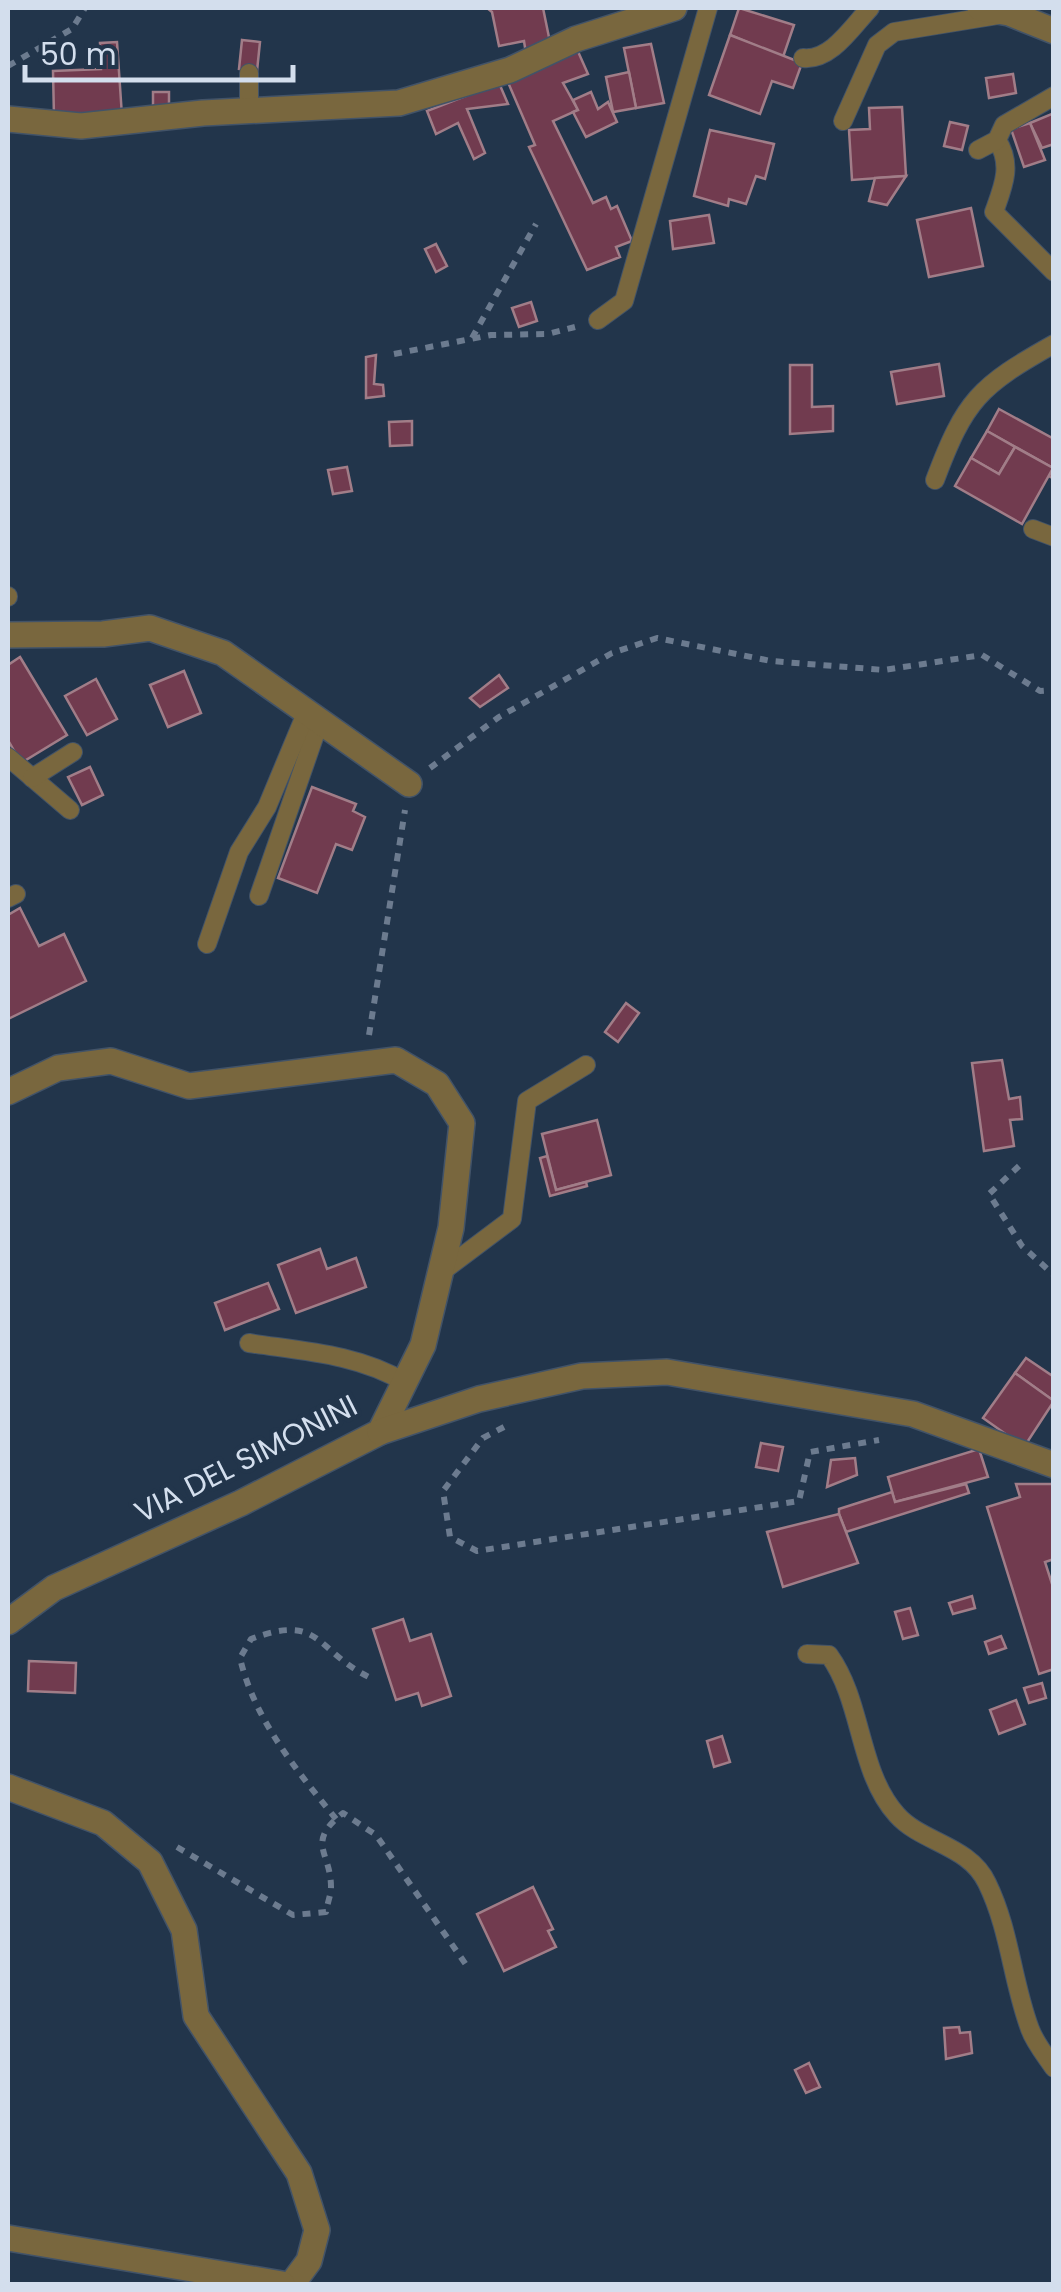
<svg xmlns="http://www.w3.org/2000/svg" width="1061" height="2292" font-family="Poppins,sans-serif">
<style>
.building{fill:#713b4f;stroke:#a17d88;stroke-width:2.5}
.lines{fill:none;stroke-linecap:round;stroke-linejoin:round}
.service-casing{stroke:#425368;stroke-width:20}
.minor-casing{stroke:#425368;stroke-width:28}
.path{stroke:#6c7b8f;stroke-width:6;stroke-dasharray:8 8;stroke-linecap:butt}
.service{stroke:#79673e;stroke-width:18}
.minor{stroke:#79673e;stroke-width:25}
.labels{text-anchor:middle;stroke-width:9;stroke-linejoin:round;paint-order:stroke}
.street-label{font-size:30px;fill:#d3deed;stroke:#22354b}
</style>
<rect width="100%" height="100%" fill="#22354b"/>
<g class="building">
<polygon points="487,8 543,8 551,47 526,54 524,41 499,46 492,12"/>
<polygon points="739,8 794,25 783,57 730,35"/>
<polygon points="730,35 802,63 793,88 772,81 760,114 709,95"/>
<polygon points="242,40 260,42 257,71 239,69"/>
<polygon points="117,42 122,116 54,117 53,71 101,69 100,43"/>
<polygon points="651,44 664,103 636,108 624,48"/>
<polygon points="576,47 588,74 563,83 578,110 553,121 593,203 606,197 611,209 617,206 632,241 616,247 620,257 587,270 529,147 535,145 507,80"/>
<polygon points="629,72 636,108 613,112 606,77"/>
<polygon points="1013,74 1016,93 989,98 986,78"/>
<polygon points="499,83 508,104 467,109 485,153 474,159 458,123 436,134 427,111"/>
<rect x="153" y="92" width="16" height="23"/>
<polygon points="591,92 598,109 608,102 617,122 586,137 573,112 578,110 573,100"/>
<polygon points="902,107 906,176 852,180 849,130 870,129 869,108"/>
<polygon points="1054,113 1054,144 1042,148 1030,123"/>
<polygon points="950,122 968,126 962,150 944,146"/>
<polygon points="1030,123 1045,160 1024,167 1011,129"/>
<polygon points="710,130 774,144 765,179 756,176 746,204 729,199 728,206 694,196"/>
<polygon points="906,176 887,205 869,201 875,178"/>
<polygon points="971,208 983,266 929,277 917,220"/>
<polygon points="709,215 714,243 673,249 670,221"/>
<polygon points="436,244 447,266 436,272 425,249"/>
<polygon points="531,302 537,321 519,327 512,308"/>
<polygon points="376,355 374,384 383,385 384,396 366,398 366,357"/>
<polygon points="939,364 944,396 897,404 891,372"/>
<polygon points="790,365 812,365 812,407 833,406 833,431 790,434"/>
<polygon points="999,409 1054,439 1054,479 1049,476 1053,468 987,431"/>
<polygon points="412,421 412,445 390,446 389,422"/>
<polygon points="987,431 1015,447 999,474 971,458"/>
<polygon points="1015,447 1053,468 1022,524 955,486 971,458 999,474"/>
<polygon points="347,467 352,491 333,494 328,470"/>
<polygon points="20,657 67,735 21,763 8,740 8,665"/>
<polygon points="184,671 201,713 168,727 150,685"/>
<polygon points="499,675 508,688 480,707 470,698"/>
<polygon points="96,679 117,719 87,735 65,696"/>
<polygon points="90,767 103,795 82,805 68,777"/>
<polygon points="312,787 356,804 353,811 365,817 352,850 336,844 317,893 278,878"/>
<polygon points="20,908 39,946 64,934 86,981 8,1019 8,915"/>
<polygon points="626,1003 639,1013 618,1042 605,1032"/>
<polygon points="1002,1060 1009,1099 1020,1097 1022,1119 1010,1120 1014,1146 984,1151 972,1063"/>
<polygon points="597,1120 611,1175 556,1190 542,1134"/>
<polygon points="547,1156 556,1190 586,1182 587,1186 550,1196 540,1158"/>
<polygon points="320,1249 327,1269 356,1258 366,1287 296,1313 278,1265"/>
<polygon points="268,1283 279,1309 225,1330 215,1303"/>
<polygon points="1026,1358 1054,1377 1054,1401 1015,1373"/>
<polygon points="1015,1373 1054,1401 1024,1447 983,1418"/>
<polygon points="761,1443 783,1447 778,1471 756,1467"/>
<polygon points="979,1449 988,1477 895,1502 888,1477"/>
<polygon points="855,1458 857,1475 827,1487 831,1460"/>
<polygon points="966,1484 969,1493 846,1532 839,1514 839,1509 892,1492 895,1502"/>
<polygon points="1016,1484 1054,1484 1054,1559 1045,1562 1054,1590 1054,1669 1039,1674 987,1507 1020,1497"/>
<polygon points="839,1514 858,1563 783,1587 767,1532"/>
<polygon points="972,1596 975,1608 953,1614 949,1603"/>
<polygon points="910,1608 918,1635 903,1639 895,1612"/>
<polygon points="403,1619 410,1641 431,1634 451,1696 422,1706 418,1693 396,1700 373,1629"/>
<polygon points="1001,1636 1006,1648 989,1654 985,1642"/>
<polygon points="29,1661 76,1663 75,1693 28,1691"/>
<polygon points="1042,1683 1046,1698 1029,1703 1024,1688"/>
<polygon points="1016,1700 1025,1724 999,1734 990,1710"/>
<polygon points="722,1736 730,1762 714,1767 707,1741"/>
<polygon points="533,1887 553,1929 548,1931 556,1947 504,1971 477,1914"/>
<polygon points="959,2027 960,2033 970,2032 972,2053 946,2059 944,2028"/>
<polygon points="809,2063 820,2087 806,2093 795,2070"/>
</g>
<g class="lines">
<g class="service-casing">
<g id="service">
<path d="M803 58C831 61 852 27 870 8"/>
<polyline points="249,73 249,110"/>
<polyline points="843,121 877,45 894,32 998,15"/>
<path d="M997 140C1013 165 1003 187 994 212L1054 272"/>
<polyline points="978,150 997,140 1004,125 1054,96"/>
<polyline points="598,320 624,301 708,8"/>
<path d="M935 480C965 400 979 386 1054 344"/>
<polyline points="1033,529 1054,537"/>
<polyline points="8,596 8,597"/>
<polyline points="8,757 70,810"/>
<polyline points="32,778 73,752"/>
<polyline points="259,896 320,720"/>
<polyline points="8,898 16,894"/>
<polyline points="207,944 239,852 267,807 307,711"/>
<polyline points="440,1273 512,1219 527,1101 586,1065"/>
<path d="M249 1343C301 1351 358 1354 404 1382"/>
<path d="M807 1654 829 1655C863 1702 858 1772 897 1815 922 1843 969 1845 987 1883 1010 1930 1012 1981 1030 2029 1035 2043 1046 2056 1054 2068"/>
</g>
</g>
<g class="minor-casing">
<g id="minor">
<polyline points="980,8 1009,13 1054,31"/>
<polyline points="8,119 81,126 203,113 399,103 510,70 576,39 674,8"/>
<polyline points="8,635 103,634 150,628 223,653 409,784"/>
<polyline points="8,1092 58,1068 111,1061 189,1086 396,1060 437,1084 462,1123 451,1228 423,1345 380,1432 241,1503 54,1588 8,1622"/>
<polyline points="380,1432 479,1399 582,1376 667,1372 913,1414 1054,1465"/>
<polyline points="8,1787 103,1823 150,1862 184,1930 196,2016 299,2173 317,2230 309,2261 292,2284"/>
<polyline points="8,2238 282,2284"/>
</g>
</g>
<g class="path">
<polyline points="8,66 72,29 85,8"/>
<polyline points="472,338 536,224"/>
<polyline points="394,354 491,335 548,334 575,327"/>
<polyline points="430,768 499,717 612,653 657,638 771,661 884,670 982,655 1040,691 1054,690"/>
<polyline points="369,1035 405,810"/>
<polyline points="1019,1166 989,1194 1022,1246 1054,1275"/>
<polyline points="504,1427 483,1438 443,1491 450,1537 477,1551 799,1501 810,1452 879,1440"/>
<path d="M336 1819C297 1771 254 1719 240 1658L251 1639C323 1612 314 1652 373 1679"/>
<path d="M177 1847 293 1915 326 1912C327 1904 331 1895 331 1887 331 1852 305 1843 343 1813L376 1835 469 1969"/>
</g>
<use href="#service" class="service"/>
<use href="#minor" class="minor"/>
</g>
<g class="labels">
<g class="street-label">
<text transform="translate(246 1459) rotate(-27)" y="10">VIA DEL SIMONINI</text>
</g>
</g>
<rect width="1061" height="2292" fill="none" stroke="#d3deed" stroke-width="20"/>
<path d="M25 65v15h268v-15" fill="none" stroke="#d3deed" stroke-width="5"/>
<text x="40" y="65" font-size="30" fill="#d3deed" stroke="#22354b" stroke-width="8" paint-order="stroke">50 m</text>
</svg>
